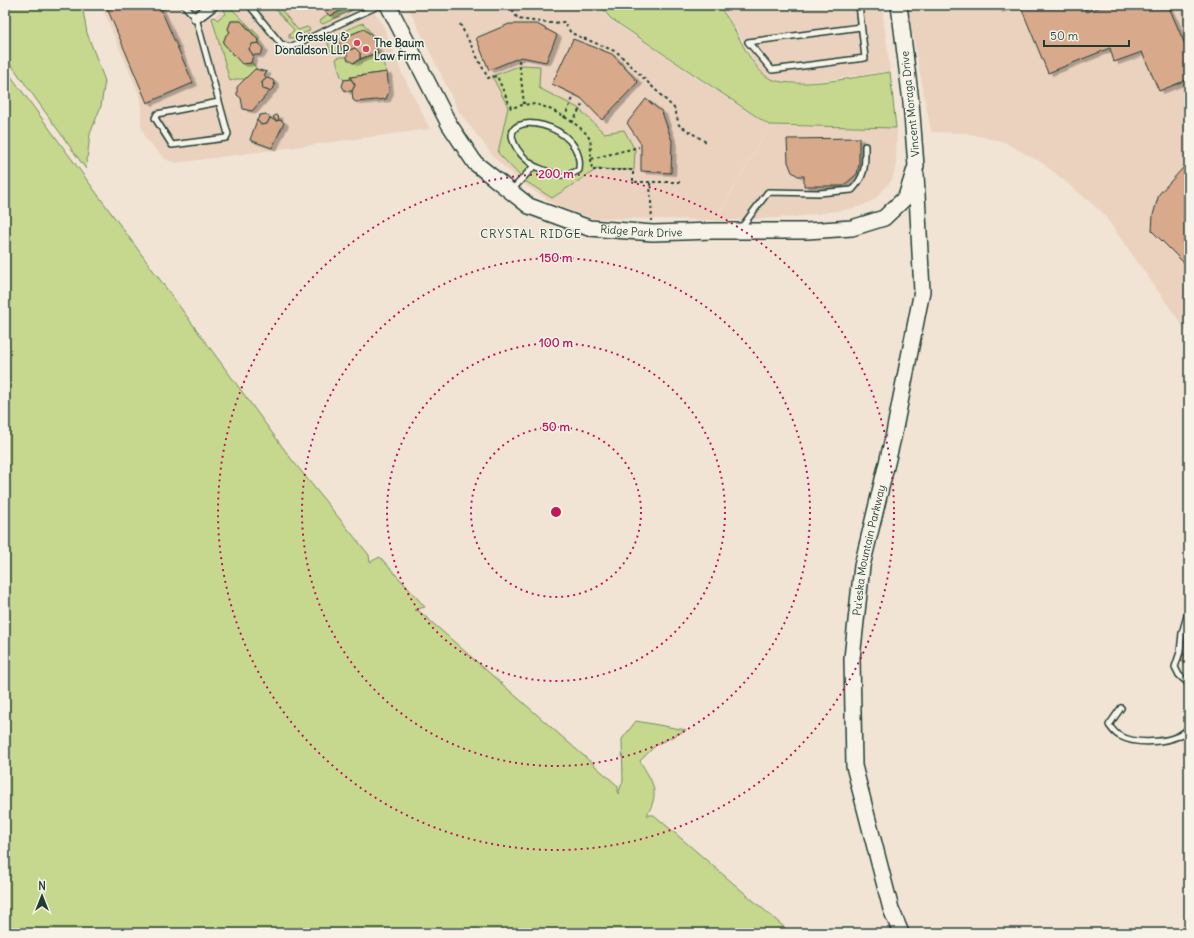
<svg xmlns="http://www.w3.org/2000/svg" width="1194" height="938" font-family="Delius,sans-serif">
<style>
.built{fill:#ead2bf}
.green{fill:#c6d88d;stroke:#728a60}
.building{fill:#d9a98b;stroke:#1f3d34;filter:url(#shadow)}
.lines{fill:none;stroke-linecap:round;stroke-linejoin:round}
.lane-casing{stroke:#1f3d34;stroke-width:8}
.street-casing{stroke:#1f3d34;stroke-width:13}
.secondary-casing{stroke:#1f3d34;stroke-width:18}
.path{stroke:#1f3d34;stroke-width:2;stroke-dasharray:3 3;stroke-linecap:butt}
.lane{stroke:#f7f3e8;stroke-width:5}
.street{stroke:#f7f3e8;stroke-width:10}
.secondary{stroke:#f7f3e8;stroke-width:15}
.ring{fill:none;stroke:#c2185b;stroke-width:2;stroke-dasharray:2 4}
.poi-dot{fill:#d1495b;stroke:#f7f3e8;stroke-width:1.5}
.labels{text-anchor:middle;stroke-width:3;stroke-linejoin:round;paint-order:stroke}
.poi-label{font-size:11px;font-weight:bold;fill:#1f3d34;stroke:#f7f3e8;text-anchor:end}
.street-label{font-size:11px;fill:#1f3d34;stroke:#f7f3e8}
.neighbourhood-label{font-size:12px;letter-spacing:1px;fill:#1f3d34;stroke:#f7f3e8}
.centre{fill:#c2185b;stroke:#f7f3e8;stroke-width:2}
.ring-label{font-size:12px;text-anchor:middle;font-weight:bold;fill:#c2185b;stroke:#f7f3e8;stroke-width:3;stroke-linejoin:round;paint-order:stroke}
</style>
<defs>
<filter id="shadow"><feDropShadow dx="4.5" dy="2.5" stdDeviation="0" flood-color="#0004"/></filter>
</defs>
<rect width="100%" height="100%" fill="#f1e4d5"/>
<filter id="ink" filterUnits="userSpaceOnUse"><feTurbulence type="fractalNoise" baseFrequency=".025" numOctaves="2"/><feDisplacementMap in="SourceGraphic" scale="8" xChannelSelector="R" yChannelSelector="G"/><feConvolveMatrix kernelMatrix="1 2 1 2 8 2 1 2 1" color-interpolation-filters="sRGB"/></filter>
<g filter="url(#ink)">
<g class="built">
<polygon points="101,5 204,5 212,18 228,5 370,5 383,25 403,75 430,129 176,163 165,159 145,138 141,125 141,99"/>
<polygon points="407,5 599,5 609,19 769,126 715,220 592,218 557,206 520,182 494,157 459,112"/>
<polygon points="718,5 882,5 890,71 811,82 784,82 770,79 757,67 736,29 725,12"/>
<polygon points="907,5 1189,5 1189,335 1102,212 1044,164 1004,142 966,133 931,132"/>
<polygon points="769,126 897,128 896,165 892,180 875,199 862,206 844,210 796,217 715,221"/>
</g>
<g class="green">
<polygon points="5,5 82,5 87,33 105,81 101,106 90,134 86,169 5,56"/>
<polygon points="228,5 261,38 259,41 241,21 231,21 228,29 230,32 226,35 223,43 242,63 251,63 251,61 257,69 255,69 245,79 236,79 230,81 212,18 214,17 217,20 226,13 223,9"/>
<polygon points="272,5 277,5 298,30 307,27 310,29 309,31 293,38 289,38 289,35 294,30"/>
<polygon points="352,5 354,9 323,24 321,23 320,21 328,14 330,16"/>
<path d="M600 5H717C735 23 741 48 757 67 760 71 766 77 771 79 797 90 861 76 890 72L896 128 769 125 610 18Z"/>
<polygon points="363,23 371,33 371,35 364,29 338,40 343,52 330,51 327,39"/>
<polygon points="378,52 387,72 351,77 351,79 344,80 341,77 336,59 339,57 347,57 353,63"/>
<polygon points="522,65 540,66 539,88 578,108 604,133 624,130 635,150 634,170 597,169 552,198 525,181 498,153 508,107 492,76"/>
<path d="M5 68 292 460 369 555 370 562 380 557 425 607 414 610 419 611 618 786V794L623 781 622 739 636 721 686 730 656 745 640 761C652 782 661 791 647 815H654L791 933H5Z"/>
</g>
<g class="building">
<polygon points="115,5 159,5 193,83 147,103 107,8"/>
<polygon points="327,5 352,5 330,16 320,7 322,6 323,8 326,8"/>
<polygon points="996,5 1010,5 998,10"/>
<polygon points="1020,5 1083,5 1086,12 1106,5 1168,5 1189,54 1189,79 1159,91 1142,52 1114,62 1110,48 1048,73"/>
<polygon points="231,21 241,21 259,41 259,43 252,44 249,49 253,55 251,63 242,64 223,43 226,35 230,32 228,29"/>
<polygon points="509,24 537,24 557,35 546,62 521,57 489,70 476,38"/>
<polygon points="364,29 371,35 378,52 360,59 360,53 355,48 347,51 345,48 342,50 338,40"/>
<polygon points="573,39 612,54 638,82 602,120 581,98 552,84"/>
<polygon points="259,43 263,49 260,55 253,55 249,49 252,44"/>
<polygon points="355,48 360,53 360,59 353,63 347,59 347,51"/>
<polygon points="255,69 267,72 264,75 267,78 262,82 263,89 270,91 252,111 243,109 241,98 237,95 237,87"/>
<polygon points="387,72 389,91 386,99 356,102 353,100 352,91 355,85 350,77"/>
<polygon points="267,78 273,80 275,86 270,91 263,89 262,82"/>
<polygon points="351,79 355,85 352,91 345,91 342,86 344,80"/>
<polygon points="646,99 662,112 672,141 671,173 641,171 641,144 627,123"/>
<polygon points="266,114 270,118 267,124 261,125 257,120 260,115"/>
<polygon points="276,115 278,116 279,119 276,121 273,117"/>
<polygon points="270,118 276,121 281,120 284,123 272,148 250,140 257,120 261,125 267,124"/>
<polygon points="859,138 859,164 857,174 843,186 804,186 804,176 798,176 792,172 788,162 787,139"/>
<polygon points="1183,168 1189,174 1189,263 1187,266 1152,231 1153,215 1159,194"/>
<polygon points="1189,649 1189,667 1180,659"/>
</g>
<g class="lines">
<g class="lane-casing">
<g id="lane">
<polyline points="184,5 196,18 228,134 226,138 172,145 155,118 157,114 219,102"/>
<polyline points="249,5 281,44 290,47 380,5"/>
<polyline points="859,5 865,58 772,70 748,42 861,27"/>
<path d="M511 191 534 166C551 173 562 180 579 170 586 122 498 108 514 143 518 153 526 159 534 166"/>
<path d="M741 228 768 192 819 193 852 190C866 175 865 166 865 146"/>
<polyline points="1189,609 1182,633 1180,652 1175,667 1179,675 1189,684"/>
<path d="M1121 708 1109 725C1112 729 1115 734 1120 736 1137 745 1178 744 1189 727"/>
</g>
</g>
<g class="street-casing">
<polyline id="street" points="196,18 213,5"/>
</g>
<g class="secondary-casing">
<g id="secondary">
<path id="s1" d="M388 5 449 124 475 163 529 206 589 228 653 233 712 231H807L852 228 884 218 906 197 916 166 911 102 899 5"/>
<path id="s2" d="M901 933 891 909 854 766 852 658 862 566 893 438 922 291 916 175"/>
</g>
</g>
<g class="path">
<polyline points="509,5 518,19 550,23 564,22 571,33 617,52 675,109 679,125 706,142"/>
<path d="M460 24 488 78 497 76 511 108C521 105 529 103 539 105 551 108 586 127 590 140 591 145 591 153 591 159L639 147"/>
<polyline points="519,60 524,104"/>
<polyline points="564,118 574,96"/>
<polyline points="572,123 583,103"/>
<polyline points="591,159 592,170 633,170 633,182 682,182"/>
<polyline points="650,183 652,221"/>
</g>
<use href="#lane" class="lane"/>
<use href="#street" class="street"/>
<use href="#secondary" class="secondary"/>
</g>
</g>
<g class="ring">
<circle cx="556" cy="512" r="85"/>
<circle cx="556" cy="512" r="169"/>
<circle cx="556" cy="512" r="254"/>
<circle cx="556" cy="512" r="338"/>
</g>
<g class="poi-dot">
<circle cx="357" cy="43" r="4"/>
<circle cx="366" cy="49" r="4"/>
</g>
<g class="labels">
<g class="poi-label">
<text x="349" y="41">Gressley &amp;<tspan x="349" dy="13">Donaldson LLP</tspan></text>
<text x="374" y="47" text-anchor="start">The Baum<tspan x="374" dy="13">Law Firm</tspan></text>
</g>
<g class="street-label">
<text transform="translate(910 104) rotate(-96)" y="4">Vincent Moraga Drive</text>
<text dy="4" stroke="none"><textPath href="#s1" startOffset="366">Ridge Park Drive</textPath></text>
<text dy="4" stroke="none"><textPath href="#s2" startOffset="391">Pu'eska Mountain Parkway</textPath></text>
</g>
<g class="neighbourhood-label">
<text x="531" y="238">CRYSTAL RIDGE</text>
</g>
</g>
<circle cx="556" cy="512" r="6" class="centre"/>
<g class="ring-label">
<text x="556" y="178">200 m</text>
<text x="556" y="262">150 m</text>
<text x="556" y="347">100 m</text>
<text x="556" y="431">50 m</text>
</g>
<rect width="1194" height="938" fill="none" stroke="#f7f3e8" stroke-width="20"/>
<rect x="10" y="10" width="1174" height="918" fill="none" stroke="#1f3d34" stroke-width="1.5" filter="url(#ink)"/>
<g transform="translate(42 896)" stroke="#f7f3e8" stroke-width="3" paint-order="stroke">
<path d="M0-3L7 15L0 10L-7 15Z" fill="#1f3d34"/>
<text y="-6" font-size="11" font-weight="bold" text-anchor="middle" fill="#1f3d34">N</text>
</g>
<path d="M1044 40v6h85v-6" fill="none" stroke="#1f3d34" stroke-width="2"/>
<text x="1050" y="40" font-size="12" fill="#1f3d34" stroke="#f7f3e8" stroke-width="3" paint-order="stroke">50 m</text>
</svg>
